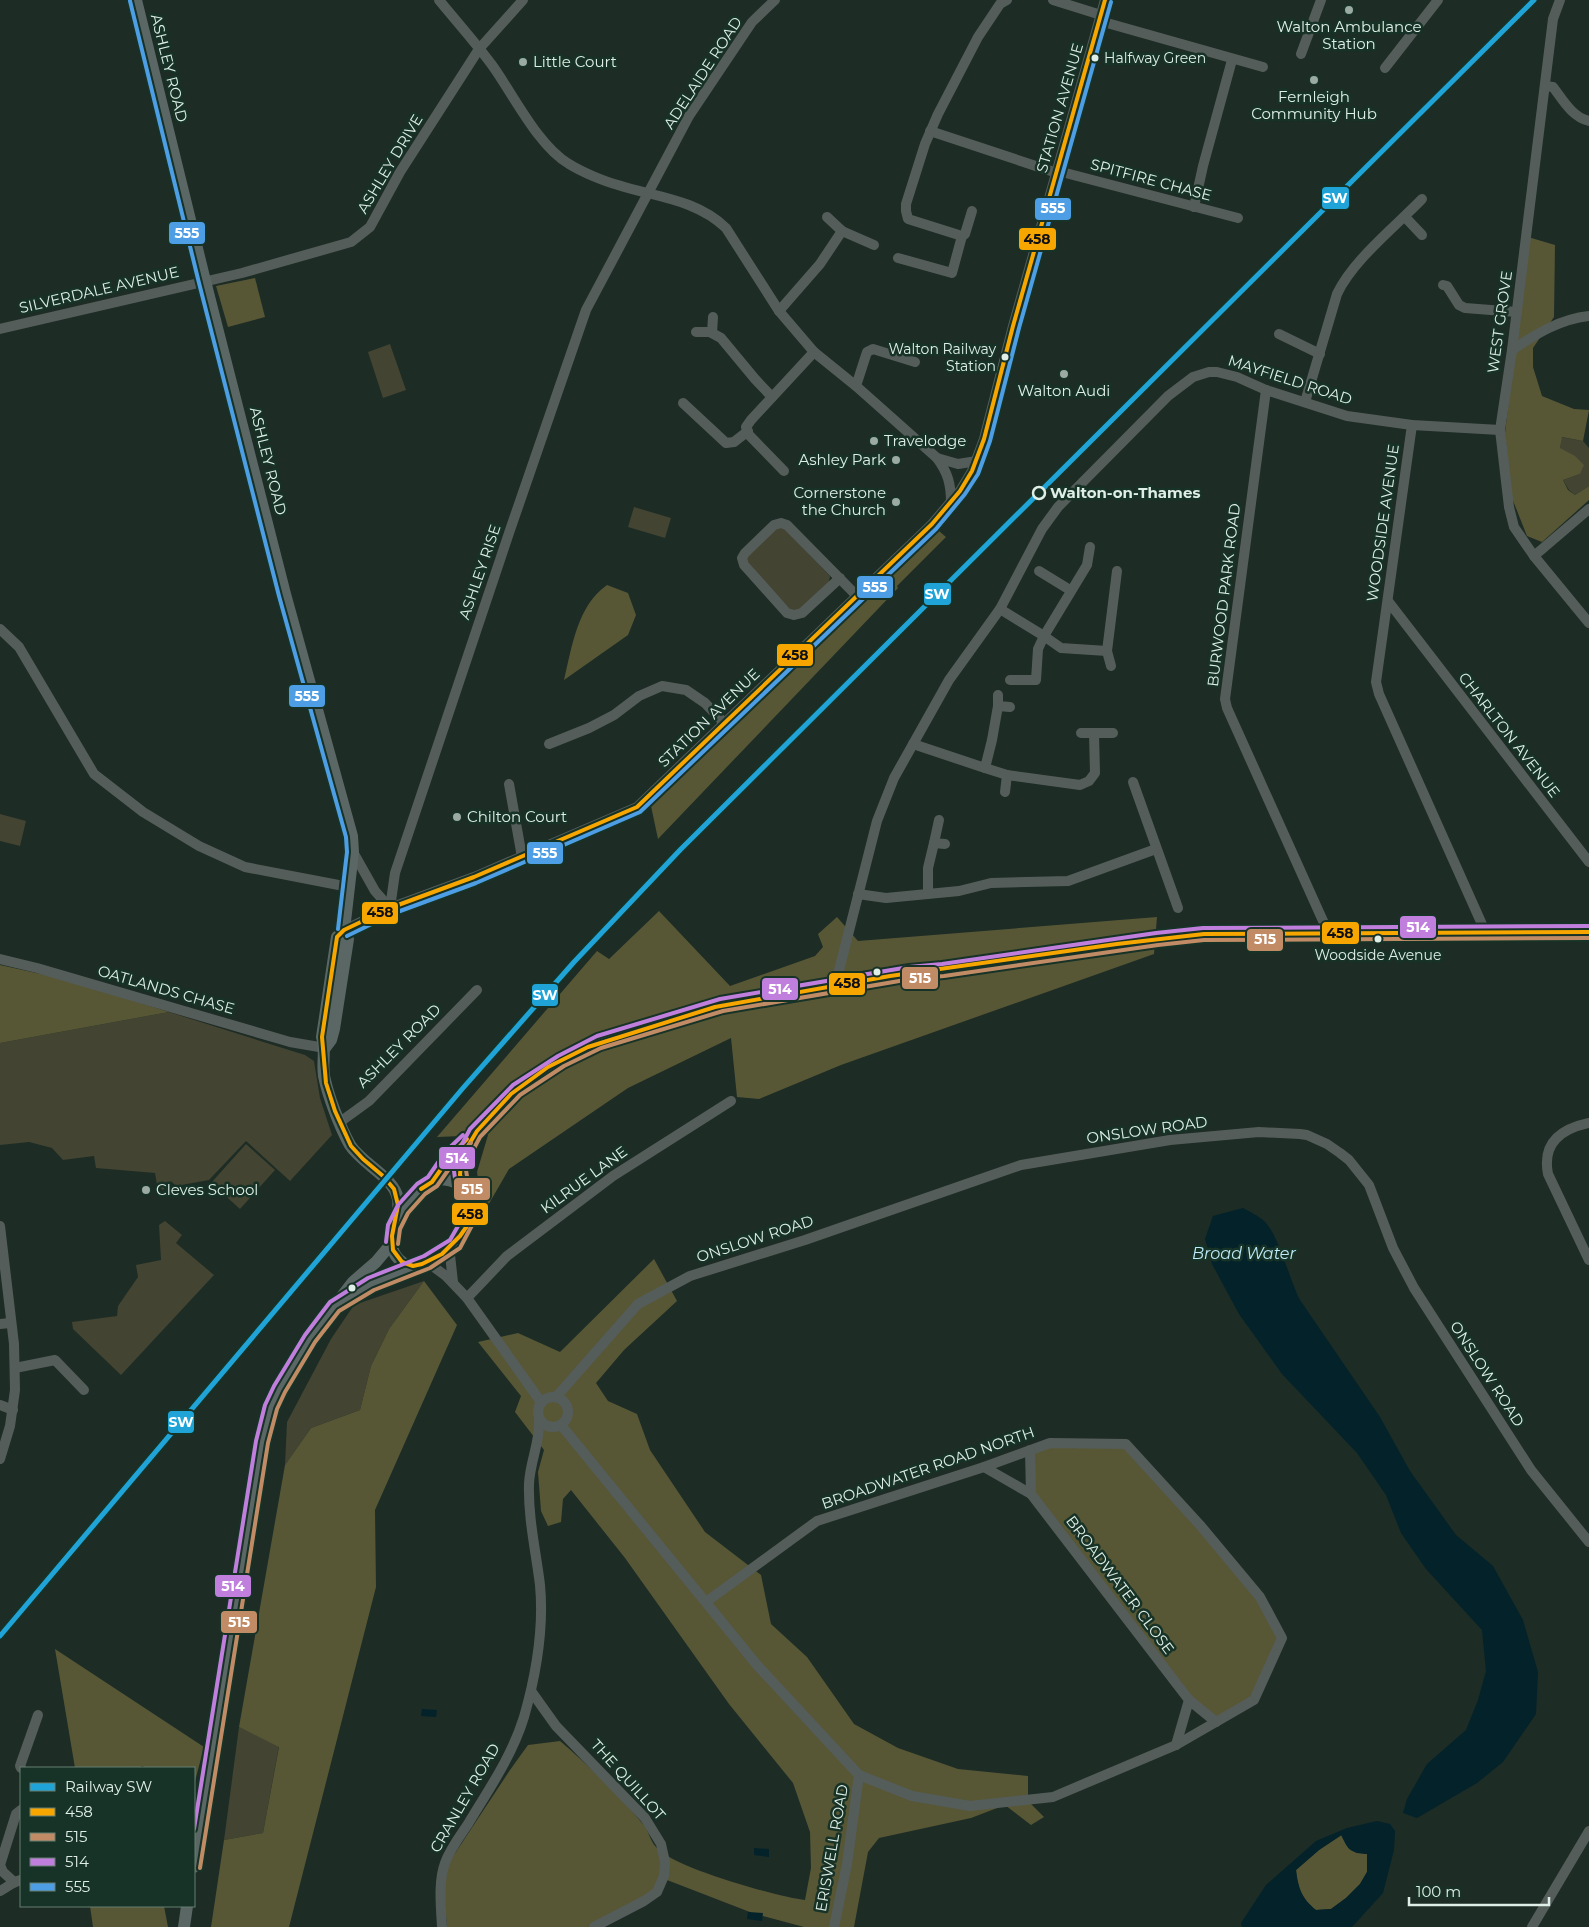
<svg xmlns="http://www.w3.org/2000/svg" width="1589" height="1927" font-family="Montserrat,sans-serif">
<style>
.green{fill:#434431}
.forest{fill:#575736}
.water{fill:#03222a;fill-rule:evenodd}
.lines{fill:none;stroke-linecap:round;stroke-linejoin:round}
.minor{stroke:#555d5b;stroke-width:10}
.major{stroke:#5b6764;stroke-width:12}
.bus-1-casing{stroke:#173226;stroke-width:8}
.bus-2-casing{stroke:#173226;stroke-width:8}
.bus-3-casing{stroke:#173226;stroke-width:8}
.bus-4-casing{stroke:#173226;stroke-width:8}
.bus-1{stroke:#f7a600;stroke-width:4}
.bus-2{stroke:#c18c65;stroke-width:4}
.bus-3{stroke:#c07fdc;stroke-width:4}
.bus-4{stroke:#4d9ee5;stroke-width:4}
.rail-1-casing{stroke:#173226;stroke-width:9}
.rail-1{stroke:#20a4d8;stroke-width:5}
.poi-dot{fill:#9baba3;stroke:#173226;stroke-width:2}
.bus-dot{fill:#dfefe7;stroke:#173226;stroke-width:2}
.stop-dot{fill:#173226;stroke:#dfefe7;stroke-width:2.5}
.labels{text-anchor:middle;stroke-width:5;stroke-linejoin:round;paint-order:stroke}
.bus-label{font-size:14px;fill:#dfefe7;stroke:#173226;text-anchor:start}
.poi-label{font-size:15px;fill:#dfefe7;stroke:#173226;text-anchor:start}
.street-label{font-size:15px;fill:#dfefe7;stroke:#173226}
.stop-label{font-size:15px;font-weight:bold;fill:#dfefe7;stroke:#173226;text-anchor:start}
.water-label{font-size:16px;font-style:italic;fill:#beecfa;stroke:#173226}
.line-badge{stroke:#173226;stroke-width:2}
.badge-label{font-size:14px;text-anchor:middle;font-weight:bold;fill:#fff}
.pale-badge-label{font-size:14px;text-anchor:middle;font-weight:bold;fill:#111}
</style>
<rect width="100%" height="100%" fill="#1d2c25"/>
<g class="green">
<polygon points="390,344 406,390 383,398 368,352"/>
<polygon points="1561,437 1583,441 1589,448 1589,486 1575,495 1569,490 1563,480 1580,474 1560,449"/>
<polygon points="634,507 671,518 665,538 628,527"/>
<polygon points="782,526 830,576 829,582 800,611 792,611 746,563 745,556 777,527"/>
<polygon points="0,814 26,821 20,846 0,841"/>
<polygon points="169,1012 305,1055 314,1061 320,1098 332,1135 290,1181 246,1141 209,1180 176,1186 171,1181 163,1190 157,1185 155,1173 96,1168 94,1156 63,1160 52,1148 29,1142 0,1145 0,1043"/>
<polygon points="246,1144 275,1170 240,1209 211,1183"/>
<polygon points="165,1221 182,1235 176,1243 214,1275 121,1375 73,1329 72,1322 117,1316 118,1306 138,1277 136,1265 161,1260 159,1225"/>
<polygon points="424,1281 389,1329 371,1366 360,1410 311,1428 285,1465 287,1422 331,1339 354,1305"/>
<polygon points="239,1727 279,1746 263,1833 224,1840"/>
</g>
<g class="forest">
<polygon points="1528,237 1555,245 1554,317 1533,348 1533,367 1542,396 1574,409 1589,410 1583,441 1562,437 1560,448 1575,456 1584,465 1580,474 1563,480 1568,490 1575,495 1589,486 1589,500 1542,542 1527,536 1512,498 1505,433"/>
<polygon points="255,278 265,317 228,327 216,286"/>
<polygon points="939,531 946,537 897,586 898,588 658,839 651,806"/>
<path d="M607 585 628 593 636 615 628 635 564 680C572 647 577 606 607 585Z"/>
<polygon points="659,911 730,986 815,956 823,947 818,934 837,917 858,941 1157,917 1154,954 841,1065 759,1099 737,1097 731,1038 628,1088 509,1169 483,1214 477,1172 488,1135 437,1137 597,951 609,959"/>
<polygon points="0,965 68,980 169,1012 0,1043"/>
<path d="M654 1259 677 1301 624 1350 596 1383 608 1401 637 1414 650 1450 705 1532 761 1575 771 1624 807 1657 854 1724 898 1748 958 1769 1028 1776V1801L1044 1817 1031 1825 1005 1805 971 1818 879 1838 868 1852 854 1927H804L755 1914 667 1880 642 1900 588 1927H447L444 1890 448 1864 510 1770 528 1745 560 1741C589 1766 618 1794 643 1824 649 1831 650 1841 656 1847 671 1867 778 1897 805 1900L811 1868 810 1832 793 1783 729 1704 625 1558 571 1490 563 1499 561 1522 548 1526 541 1511 538 1472 544 1450 515 1412 521 1396 478 1342 518 1333 560 1352Z"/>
<polygon points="424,1281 457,1325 375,1510 376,1587 289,1927 211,1927 224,1840 263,1833 279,1747 239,1727 285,1465 311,1428 360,1410 371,1366 389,1329"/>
<polygon points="1050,1443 1126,1444 1260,1597 1282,1638 1254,1700 1216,1722 1189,1700 1031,1494 1030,1450"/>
<polygon points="55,1649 204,1747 194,1785 194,1768 148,1768 142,1766 139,1768 75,1768"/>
<path d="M1342 1835 1356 1853 1368 1854 1367 1872 1360 1884 1346 1898 1331 1909 1316 1910C1302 1899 1298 1888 1296 1870L1319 1850Z"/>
<polygon points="90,1906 164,1906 168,1927 93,1927"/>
</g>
<g class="water">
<path d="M1243 1208C1250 1212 1259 1216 1264 1221 1279 1235 1289 1279 1300 1300L1380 1417 1410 1471 1456 1535 1493 1566 1523 1620 1538 1672 1536 1714 1503 1762 1477 1783 1417 1818 1403 1813 1407 1799 1427 1764 1466 1730 1478 1700 1486 1671 1482 1630 1426 1569 1401 1533 1386 1495 1357 1453 1282 1374 1239 1314 1212 1264 1205 1239 1213 1216Z"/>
<polygon points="422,1709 437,1710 436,1717 421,1716"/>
<path d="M1377 1821 1390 1824 1395 1831 1394 1850 1383 1893 1352 1927H1242L1241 1923 1266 1885 1316 1841 1347 1828ZM1341 1835C1349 1851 1349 1852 1367 1854V1872L1360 1884 1346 1898 1331 1909 1316 1910C1302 1899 1298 1888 1296 1870L1319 1850Z"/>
<polygon points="754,1848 769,1849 769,1857 754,1855"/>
<polygon points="748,1912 763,1913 762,1921 747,1919"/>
</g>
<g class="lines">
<g class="minor">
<path d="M439 0C457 22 476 43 492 65 513 94 538 146 569 164 582 172 603 181 618 185 655 197 696 199 726 228L779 311 814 352 856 386 937 458C948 473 951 484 951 503"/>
<polyline points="1053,0 1101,15"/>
<polyline points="1560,0 1553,19 1512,350 1500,430 1509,507 1514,527 1534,556 1589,623"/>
<polyline points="1100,21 1263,67"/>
<polyline points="1301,54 1321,0"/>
<polyline points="1385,68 1438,0"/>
<path d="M1545 86 1553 87C1563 100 1572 117 1589 121"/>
<polyline points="930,131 1057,173"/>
<polyline points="1058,171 1238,218"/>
<polyline points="1194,207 1203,166 1232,60"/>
<polyline points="827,217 842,231 874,245"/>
<polyline points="1405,217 1422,235"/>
<polyline points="962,236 965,234 972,211"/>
<polyline points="898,258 952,273 962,236 908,219 906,211 906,204 925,144 938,114 978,37 1000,4 1007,0"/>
<polyline points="1443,285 1447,286 1459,305 1465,308 1517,312"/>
<polyline points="779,311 820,264 842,231"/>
<polyline points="0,329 242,273 351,242 370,227 400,172 479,49 523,0"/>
<polyline points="696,332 710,332 721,338 755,379 772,397"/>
<polyline points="712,333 713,317"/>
<polyline points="1279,334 1320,354"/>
<path d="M1512 350C1536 334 1560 319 1589 316"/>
<polyline points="856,386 867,352 873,349 915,362"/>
<polyline points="1266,390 1225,699 1227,708 1328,932"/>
<path d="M1305 402 1337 294C1353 260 1396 226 1422 199"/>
<polyline points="683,403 726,443 734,442 748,431"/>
<polyline points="1412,425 1376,682 1379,694 1485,931"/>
<polyline points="937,458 958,464 977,461"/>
<polyline points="784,471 749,435 746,427 751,420 814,352"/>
<polyline points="1090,547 1087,565 1044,636 1061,648 1107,651"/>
<polyline points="1534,556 1589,509"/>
<polyline points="1039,571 1070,590"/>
<polyline points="840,578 802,613 794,615 787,613 744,565 742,558 745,553 774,525 781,523 787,525 857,596"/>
<polyline points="1388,601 1589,862"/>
<polyline points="1000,609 1044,636 1038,649 1036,680 1010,680"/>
<polyline points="0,629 19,647 94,774 143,812 199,846 245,867 349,887"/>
<polyline points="1111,666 1107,651 1117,571"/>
<polyline points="998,695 998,706 1010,707"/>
<polyline points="1094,733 1113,733"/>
<polyline points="549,744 589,728 614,715 639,696 662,686 686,690 705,703 725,724"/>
<polyline points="913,744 985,768 992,740 998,706"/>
<polyline points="985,768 1007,775 1080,785 1089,781 1095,773 1094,733 1081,733"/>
<polyline points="1133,782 1178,908"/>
<polyline points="509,784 522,857"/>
<polyline points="1005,792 1007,775"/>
<polyline points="939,820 934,843 945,844"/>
<polyline points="353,852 375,891 390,908"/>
<polyline points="928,893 928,868 934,843"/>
<polyline points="858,894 886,898 959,891 991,883 1068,881 1156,849"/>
<polyline points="390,908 395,873 509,533 586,310 689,116 752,22 775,0"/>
<polyline points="344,930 390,908 474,877 637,807 932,524 960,491 972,471 984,439 1013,326 1105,0"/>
<polyline points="0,959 37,968 290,1042 325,1048"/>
<polyline points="835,986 877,821 894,778 949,680 1000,609 1042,529 1058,507 1168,396 1193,377 1209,372 1217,372 1237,377 1266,390 1347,416 1412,425 1500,430"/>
<polyline points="340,1122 369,1101 477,990"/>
<path d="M1589 1123C1561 1129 1542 1143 1548 1174L1589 1260"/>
<polyline points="0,1226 14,1344 15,1390 10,1426 0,1459"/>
<polyline points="427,1262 446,1276 467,1298 541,1402"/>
<polyline points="453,1282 450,1255 454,1244"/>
<polyline points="467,1298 507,1256 613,1176 731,1101"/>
<polyline points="0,1324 10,1323"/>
<polyline points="15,1368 55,1360 84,1390"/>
<circle cx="553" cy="1412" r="15"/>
<polyline points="556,1397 638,1304 690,1276 805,1240 1021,1165 1170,1140 1259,1132 1300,1134 1307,1135 1327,1144 1340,1153 1349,1160 1369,1185 1393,1248 1414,1288 1531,1470 1589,1542"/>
<polyline points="0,1405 13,1410"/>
<polyline points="561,1425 757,1665 859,1775 912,1796 970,1806 1053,1797 1176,1745 1254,1700 1282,1638 1260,1597 1200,1525 1126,1444 1050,1443 984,1467 817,1521 706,1602"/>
<polyline points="1030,1450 1031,1494"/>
<polyline points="984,1467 1031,1494 1189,1700 1176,1745"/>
<polyline points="531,1691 556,1726 645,1818 661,1844 665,1862 664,1876 657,1892 644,1901 594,1927"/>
<polyline points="1189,1700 1216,1722"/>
<polyline points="21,1768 20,1766 38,1715"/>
<polyline points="13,1881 3,1872 0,1865 16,1814 21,1810"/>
<path d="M0 1891C8 1887 12 1882 21 1880"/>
<path d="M442 1927C441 1907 438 1882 445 1863 450 1849 460 1836 468 1824 489 1789 512 1756 524 1717 536 1675 544 1628 540 1585 536 1552 528 1518 529 1484 530 1461 540 1443 539 1421"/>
<polyline points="834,1927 847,1864 859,1775"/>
<polyline points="1532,1927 1589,1831"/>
</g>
<g class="major">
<polyline points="136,0 205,281 285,594 352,836 353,852 344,930 348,939 334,1029 331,1040 325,1048"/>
<path d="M344 930 337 937 322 1037C326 1050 322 1062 324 1076 328 1096 340 1127 350 1145 362 1164 394 1177 398 1199 399 1205 398 1212 397 1219"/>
<path d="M440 1179C506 1184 453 1268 412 1266 406 1265 400 1262 396 1256 381 1235 408 1197 426 1185 430 1182 435 1180 440 1179Z"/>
<polyline points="432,1182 451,1155 475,1133 501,1104 516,1090 561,1061 599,1042 722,1005 910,973 943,970 1117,944 1204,934 1366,932 1589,932"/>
<path d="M462 1185C458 1167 463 1155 471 1140"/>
<polyline points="341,1302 359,1290 414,1266"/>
<polyline points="194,1867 262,1442 271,1407 279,1389 310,1338 353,1282 376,1262 392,1243"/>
<polyline points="184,1927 187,1906"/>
</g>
<g class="bus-1-casing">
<g id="bus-1">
<polyline points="1105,0 1013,326 984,439 972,471 960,491 932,524 637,807 474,877 390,908 344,930 337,937 322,1037 326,1083 335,1111 351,1146 363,1159 383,1176 394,1189 398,1205 392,1236 393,1250 402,1262 413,1266 422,1264 442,1254 460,1236 467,1226 472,1206 460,1175 461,1162 468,1146 477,1131 511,1094 548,1067 588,1047 715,1007 890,976 1117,944 1204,934 1589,932"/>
<polyline points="421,1189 432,1182 451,1155 467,1139"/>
</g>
</g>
<g class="bus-2-casing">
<g id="bus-2">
<polyline points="398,1244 400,1229 408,1213 425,1194 437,1186 456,1159 471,1143"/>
<polyline points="200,1868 268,1443 277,1409 285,1392 315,1342 339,1311 374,1290 430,1268 460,1248 478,1214 477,1198 468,1183 466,1170 471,1154 480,1137 520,1095 564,1066 601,1048 723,1011 911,979 944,976 1158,945 1204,940 1589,938"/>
</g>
</g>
<g class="bus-3-casing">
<g id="bus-3">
<polyline points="386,1242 388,1225 398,1205 417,1184 428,1177 446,1151 463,1135"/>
<polyline points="194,1829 256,1441 265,1405 274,1386 305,1335 330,1302 368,1278 424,1256 450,1240 466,1212 465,1202 456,1186 454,1171 459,1150 470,1129 513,1085 558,1056 597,1036 720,999 909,967 942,964 1156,933 1203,928 1589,926"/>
</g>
</g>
<g class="bus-4-casing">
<g id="bus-4">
<polyline points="130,1 199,283 279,596 346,837 347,852 338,929"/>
<polyline points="347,936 392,914 476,883 640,812 936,529 965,494 978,474 990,441 1019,328 1111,2"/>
</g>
</g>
<use href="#bus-1" class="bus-1"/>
<use href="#bus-2" class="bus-2"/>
<use href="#bus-3" class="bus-3"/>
<use href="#bus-4" class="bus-4"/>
<g class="rail-1-casing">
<polyline id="rail-1" points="0,1636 463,1088 574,962 681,849 1534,0"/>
</g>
<use href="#rail-1" class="rail-1"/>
</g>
<g class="poi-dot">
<circle cx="1349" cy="10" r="5"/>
<circle cx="523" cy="62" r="5"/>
<circle cx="1314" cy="80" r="5"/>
<circle cx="1064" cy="374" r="5"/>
<circle cx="874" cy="441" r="5"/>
<circle cx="896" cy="460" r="5"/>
<circle cx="896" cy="502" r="5"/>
<circle cx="457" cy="817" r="5"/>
<circle cx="146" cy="1190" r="5"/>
</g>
<g class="bus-dot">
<circle cx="1095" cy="58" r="4.5"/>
<circle cx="1005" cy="357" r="4.5"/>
<circle cx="1378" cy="939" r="4.5"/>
<circle cx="877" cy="972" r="4.5"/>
<circle cx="352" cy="1288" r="4.5"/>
</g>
<circle class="stop-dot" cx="1039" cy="493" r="6"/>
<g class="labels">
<g class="bus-label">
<text x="1104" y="63">Halfway Green</text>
<text x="996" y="354" text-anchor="end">Walton Railway<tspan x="996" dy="17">Station</tspan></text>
<text x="1378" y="960" text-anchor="middle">Woodside Avenue</text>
</g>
<g class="poi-label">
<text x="1349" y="32" text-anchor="middle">Walton Ambulance<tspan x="1349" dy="17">Station</tspan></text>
<text x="533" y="67">Little Court</text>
<text x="1314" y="102" text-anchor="middle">Fernleigh<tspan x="1314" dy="17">Community Hub</tspan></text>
<text x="1064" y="396" text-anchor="middle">Walton Audi</text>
<text x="884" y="446">Travelodge</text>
<text x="886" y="465" text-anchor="end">Ashley Park</text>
<text x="886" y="498" text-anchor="end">Cornerstone<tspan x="886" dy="17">the Church</tspan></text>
<text x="467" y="822">Chilton Court</text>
<text x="156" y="1195">Cleves School</text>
</g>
<g class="street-label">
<text transform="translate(169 68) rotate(76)" y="5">ASHLEY ROAD</text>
<text transform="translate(703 73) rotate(-57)" y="5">ADELAIDE ROAD</text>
<text transform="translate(1060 108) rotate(-74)" y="5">STATION AVENUE</text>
<text transform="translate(390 164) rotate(-59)" y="5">ASHLEY DRIVE</text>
<text transform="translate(1151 180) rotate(15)" y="5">SPITFIRE CHASE</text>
<text transform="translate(99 290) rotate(-13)" y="5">SILVERDALE AVENUE</text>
<text transform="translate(1500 322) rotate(-82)" y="5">WEST GROVE</text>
<text transform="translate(1290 380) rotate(18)" y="5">MAYFIELD ROAD</text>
<text transform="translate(268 461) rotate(76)" y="5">ASHLEY ROAD</text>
<text transform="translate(1383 523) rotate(-82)" y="5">WOODSIDE AVENUE</text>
<text transform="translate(480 572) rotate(-71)" y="5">ASHLEY RISE</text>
<text transform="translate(1224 595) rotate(-83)" y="5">BURWOOD PARK ROAD</text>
<text transform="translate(709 718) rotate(-44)" y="5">STATION AVENUE</text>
<text transform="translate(1509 735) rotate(52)" y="5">CHARLTON AVENUE</text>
<text transform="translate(166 990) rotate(16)" y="5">OATLANDS CHASE</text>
<text transform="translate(399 1046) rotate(-45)" y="5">ASHLEY ROAD</text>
<text transform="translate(1147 1130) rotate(-8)" y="5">ONSLOW ROAD</text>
<text transform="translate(584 1180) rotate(-36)" y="5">KILRUE LANE</text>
<text transform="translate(755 1239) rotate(-18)" y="5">ONSLOW ROAD</text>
<text transform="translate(1487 1374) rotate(57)" y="5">ONSLOW ROAD</text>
<text transform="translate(928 1468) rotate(-19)" y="5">BROADWATER ROAD NORTH</text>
<text transform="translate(1120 1585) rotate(53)" y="5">BROADWATER CLOSE</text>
<text transform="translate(628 1780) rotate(48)" y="5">THE QUILLOT</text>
<text transform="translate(465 1798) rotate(-60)" y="5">CRANLEY ROAD</text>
<text transform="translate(832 1848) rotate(-80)" y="5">ERISWELL ROAD</text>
</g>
<g class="stop-label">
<text x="1050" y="498">Walton-on-Thames</text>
</g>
<g class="water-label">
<text x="1244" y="1259">Broad Water</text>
</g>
</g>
<g class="line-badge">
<rect x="1321" y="186" width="29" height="24" rx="5" fill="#20a4d8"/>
<rect x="1034" y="197" width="38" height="24" rx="5" fill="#4d9ee5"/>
<rect x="168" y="221" width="38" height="24" rx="5" fill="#4d9ee5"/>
<rect x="1018" y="227" width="39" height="24" rx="5" fill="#f7a600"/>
<rect x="856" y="575" width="38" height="24" rx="5" fill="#4d9ee5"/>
<rect x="923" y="582" width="29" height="24" rx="5" fill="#20a4d8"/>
<rect x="776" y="643" width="38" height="24" rx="5" fill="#f7a600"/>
<rect x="288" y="684" width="38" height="24" rx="5" fill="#4d9ee5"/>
<rect x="526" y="841" width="38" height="24" rx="5" fill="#4d9ee5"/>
<rect x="361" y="901" width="38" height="24" rx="5" fill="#f7a600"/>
<rect x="1399" y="915" width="38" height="24" rx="5" fill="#c07fdc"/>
<rect x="1321" y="921" width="39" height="24" rx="5" fill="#f7a600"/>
<rect x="1246" y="928" width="38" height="24" rx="5" fill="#c18c65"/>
<rect x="901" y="966" width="38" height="24" rx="5" fill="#c18c65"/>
<rect x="828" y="972" width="38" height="24" rx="5" fill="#f7a600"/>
<rect x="761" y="977" width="38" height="24" rx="5" fill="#c07fdc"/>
<rect x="531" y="983" width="28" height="24" rx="5" fill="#20a4d8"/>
<rect x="438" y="1146" width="38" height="24" rx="5" fill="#c07fdc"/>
<rect x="453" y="1177" width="38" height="24" rx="5" fill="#c18c65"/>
<rect x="451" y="1202" width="38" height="24" rx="5" fill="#f7a600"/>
<rect x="167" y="1410" width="28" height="24" rx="5" fill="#20a4d8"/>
<rect x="214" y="1574" width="38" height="24" rx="5" fill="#c07fdc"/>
<rect x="220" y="1610" width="38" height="24" rx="5" fill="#c18c65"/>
</g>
<g class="badge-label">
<text x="1335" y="203">SW</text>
<text x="1053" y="213">555</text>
<text x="187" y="238">555</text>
<text x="875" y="592">555</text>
<text x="937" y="599">SW</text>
<text x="307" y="701">555</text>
<text x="545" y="858">555</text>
<text x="1418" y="932">514</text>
<text x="1265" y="944">515</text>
<text x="920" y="983">515</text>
<text x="780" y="994">514</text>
<text x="545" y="1000">SW</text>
<text x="457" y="1163">514</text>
<text x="472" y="1194">515</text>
<text x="181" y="1427">SW</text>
<text x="233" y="1591">514</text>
<text x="239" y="1627">515</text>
</g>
<g class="pale-badge-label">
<text x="1037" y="244">458</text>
<text x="795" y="660">458</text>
<text x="380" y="917">458</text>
<text x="1340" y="938">458</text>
<text x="847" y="988">458</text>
<text x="470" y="1219">458</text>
</g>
<rect x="20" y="1767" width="175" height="140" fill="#173226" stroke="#677e73"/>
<rect x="30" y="1783" width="25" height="8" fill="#20a4d8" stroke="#677e73"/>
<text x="65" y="1792" font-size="15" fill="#dfefe7">Railway SW</text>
<rect x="30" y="1808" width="25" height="8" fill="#f7a600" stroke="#677e73"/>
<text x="65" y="1817" font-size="15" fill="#dfefe7">458</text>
<rect x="30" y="1833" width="25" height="8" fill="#c18c65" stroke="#677e73"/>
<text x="65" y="1842" font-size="15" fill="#dfefe7">515</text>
<rect x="30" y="1858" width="25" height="8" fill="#c07fdc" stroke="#677e73"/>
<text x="65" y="1867" font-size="15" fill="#dfefe7">514</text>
<rect x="30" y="1883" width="25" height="8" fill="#4d9ee5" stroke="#677e73"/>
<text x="65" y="1892" font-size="15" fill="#dfefe7">555</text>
<path d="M1409 1897v8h140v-8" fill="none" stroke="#dfefe7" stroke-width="2.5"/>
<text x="1416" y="1897" font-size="15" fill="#dfefe7" stroke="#173226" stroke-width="4" paint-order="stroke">100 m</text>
</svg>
